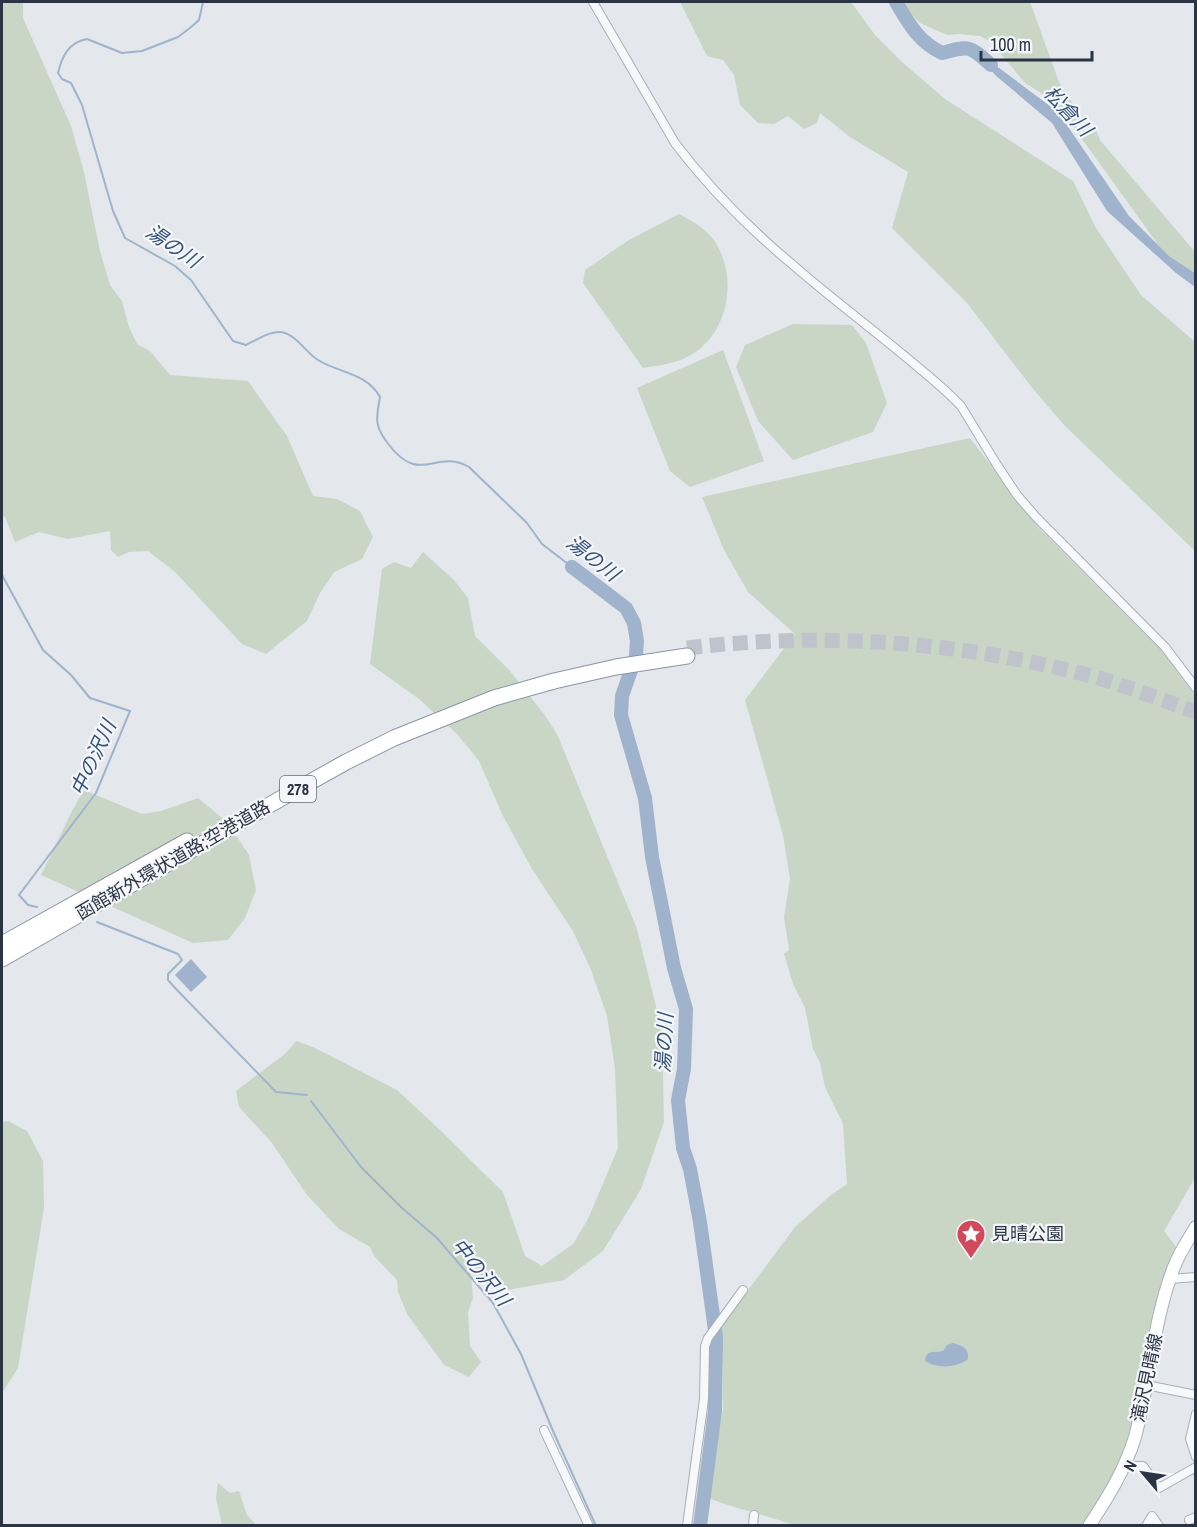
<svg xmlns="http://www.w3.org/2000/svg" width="1197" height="1527" font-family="'Archivo Narrow','Noto Sans JP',sans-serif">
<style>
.green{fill:#c9d6c5}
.water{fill:#9fb4cc}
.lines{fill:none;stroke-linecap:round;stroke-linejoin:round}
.stream{stroke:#9fb4cc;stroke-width:2}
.river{stroke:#9fb4cc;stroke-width:14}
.highway-tunnel{stroke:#bfc3cb;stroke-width:15;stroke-dasharray:15 8;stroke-linecap:butt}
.street-casing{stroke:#a9aeb7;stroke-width:10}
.secondary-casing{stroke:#a9aeb7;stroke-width:14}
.highway-casing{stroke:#8b94a3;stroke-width:17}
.street{stroke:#f7f8fa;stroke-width:8}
.secondary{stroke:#fff;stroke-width:12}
.highway{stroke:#fff;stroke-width:15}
.labels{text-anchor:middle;stroke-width:4.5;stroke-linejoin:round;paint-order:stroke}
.shield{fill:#f4f6f9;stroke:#676e7b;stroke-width:1.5}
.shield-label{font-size:16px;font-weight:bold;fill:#2b3445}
.street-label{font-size:18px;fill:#2b3445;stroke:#f4f6f9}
.poi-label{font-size:18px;fill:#2b3445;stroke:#f4f6f9;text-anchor:start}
.water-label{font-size:20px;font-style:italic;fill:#34527a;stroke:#f4f6f9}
</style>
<rect width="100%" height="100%" fill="#e4e7ec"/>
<g class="green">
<polygon points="2,2 23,2 23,18 71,126 84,172 100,251 110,285 122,301 129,327 137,344 150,351 170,375 248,381 287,436 313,496 337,499 360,511 373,537 362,559 334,572 320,593 307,621 266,654 242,644 175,572 148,551 129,552 118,557 111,550 110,531 68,539 39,532 15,542 5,517 2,516"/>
<polygon points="680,2 851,2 875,35 902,62 945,99 1073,181 1096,228 1141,295 1195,342 1195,551 1064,425 1033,389 967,303 892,228 908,172 850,137 820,113 817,123 804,129 788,116 774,124 758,123 740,105 734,75 723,60 707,56"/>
<polygon points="904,2 1030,2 1059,82 1080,115 1096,130 1100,140 1195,252 1195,273 1169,256 1162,250 1056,103 1024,82 991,42 980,36 958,34 947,35 920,23 909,12"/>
<path d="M679 214C692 221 707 229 715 242 740 280 727 341 683 359 671 364 656 366 643 368L583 283 585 270 629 240Z"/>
<polygon points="793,324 852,325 866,343 887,403 873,432 793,460 758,421 736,367 745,345"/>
<polygon points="723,350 764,461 690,487 670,471 637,388"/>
<path d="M970 438 1038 527 1163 652 1195 695V1178L1164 1231 1177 1248 1134 1420 1121 1462 1083 1525H794C765 1515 737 1509 708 1498L723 1408V1371L719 1329 795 1227 831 1195 847 1184 843 1124 825 1087 820 1063 813 1049 805 1008 793 984 784 954 789 950 784 917 790 879 783 835 745 700 795 634 748 592 724 550 702 497Z"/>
<polygon points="423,552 454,580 468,598 475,636 510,671 544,714 557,734 637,929 662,1031 664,1122 641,1189 603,1251 564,1280 507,1290 483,1282 471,1273 473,1298 468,1312 470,1346 481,1362 469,1377 444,1365 407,1314 398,1292 397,1280 374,1256 370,1247 339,1229 307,1195 272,1143 239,1107 236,1091 286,1053 296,1041 313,1047 397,1090 439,1129 503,1192 525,1256 542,1266 573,1244 588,1219 618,1148 615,1068 607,1016 591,970 573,931 532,869 502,814 479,761 457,734 419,699 370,664 382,569 394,562 411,568"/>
<polygon points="84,790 142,814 161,811 198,798 227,822 249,855 256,890 245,918 228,940 193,943 41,875 72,811"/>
<polygon points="8,1121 27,1131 43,1161 44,1208 18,1368 2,1393 2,1122"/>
<polygon points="218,1483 230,1493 239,1491 247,1515 256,1525 222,1525 216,1498"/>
</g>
<g class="water">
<polygon points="975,50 1058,112 1129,216 1169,256 1195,273 1195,287 1176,273 1107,211 1052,123 995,75"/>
<polygon points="191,959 207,977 191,992 175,975"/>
<path d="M953 1343C963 1346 969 1348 968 1359 957 1368 937 1369 925 1361 926 1349 934 1353 943 1351L947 1345Z"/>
</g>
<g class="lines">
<g class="stream">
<path d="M203 2 199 20 190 28 178 37 142 51 122 53 87 39C69 42 62 56 58 73L62 79 71 83 82 105 113 211 125 238 175 266 191 280 233 341 246 345C256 340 270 331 281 332 296 334 306 353 318 360 339 373 367 373 380 397 376 419 374 426 389 445 421 486 435 448 469 467L527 523 542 544 572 567"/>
<polyline points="2,575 43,650 71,675 90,698 130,711 96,793 19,895 28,905 37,907"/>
<polyline points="97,922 178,954 182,960 168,974 168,980 177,990 276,1092 307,1095"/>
<polyline points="311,1101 361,1167 402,1208 437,1238 493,1303 521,1354 553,1431 596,1526"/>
</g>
<g class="river">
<path d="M896 2C909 24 918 41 942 53 970 45 970 46 991 65"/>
<polyline points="572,567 626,608 634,623 637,641 636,656 622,696 621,715 645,798 652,857 674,968 686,1009 684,1069 678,1100 683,1148 690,1169 700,1222 716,1337 715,1411 700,1526"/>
</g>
<path class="highway-tunnel" d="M687 648C819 632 955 641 1084 674 1122 684 1159 699 1196 712"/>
<g class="street-casing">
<g id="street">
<path d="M593 2 675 143C709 188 750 229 793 265 832 299 874 330 913 363 930 377 946 390 961 406L997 465 1017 495 1036 517 1165 647 1196 688"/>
<polyline points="1170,1279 1196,1277"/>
<polyline points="1146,1385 1196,1395"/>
<polyline points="1196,1414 1190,1439 1196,1457"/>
<polyline points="544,1430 589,1526"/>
<polyline points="1125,1466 1143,1466 1159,1488 1196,1467"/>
<polyline points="1189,1520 1196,1517"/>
<polyline points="687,1526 704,1399 705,1346 708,1338 743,1290"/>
<polyline points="753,1526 754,1515"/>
<polyline points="1146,1526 1152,1516 1159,1526"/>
</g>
</g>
<g class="secondary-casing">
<path id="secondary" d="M1089 1526C1108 1497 1125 1470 1135 1437 1150 1381 1153 1321 1174 1267 1179 1253 1188 1240 1196 1227"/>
</g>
<g class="highway-casing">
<g id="highway">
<polyline points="2,944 187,841"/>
<polyline points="2,959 280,799 346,762 394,738 494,698 554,681 616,667 687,656"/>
</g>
</g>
<use href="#street" class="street"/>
<use href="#secondary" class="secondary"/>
<use href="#highway" class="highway"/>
</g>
<defs>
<g id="sight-pin" transform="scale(1.5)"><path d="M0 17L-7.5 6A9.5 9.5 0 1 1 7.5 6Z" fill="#d1495b" stroke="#f4f6f9"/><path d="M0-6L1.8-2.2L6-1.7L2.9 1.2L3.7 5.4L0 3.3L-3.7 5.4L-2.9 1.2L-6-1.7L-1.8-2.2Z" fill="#fff"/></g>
</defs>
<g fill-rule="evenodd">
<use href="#sight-pin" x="971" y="1234"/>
</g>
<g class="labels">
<rect class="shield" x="280" y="776" width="36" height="26" rx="4.5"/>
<g class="shield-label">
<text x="298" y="795">278</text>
</g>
<g class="street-label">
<text transform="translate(173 860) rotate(-30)" y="6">函館新外環状道路;空港道路</text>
<text transform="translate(1147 1378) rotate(-78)" y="6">滝沢見晴線</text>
</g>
<g class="poi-label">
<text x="992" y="1240">見晴公園</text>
</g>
<g class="water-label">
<text transform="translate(1068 111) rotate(47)" y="7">松倉川</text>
<text transform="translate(173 246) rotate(34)" y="7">湯の川</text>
<text transform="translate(593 558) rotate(38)" y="7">湯の川</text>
<text transform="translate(93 758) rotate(-65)" y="7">中の沢川</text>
<text transform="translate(664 1043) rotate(-87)" y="7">湯の川</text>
<text transform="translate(481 1272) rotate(51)" y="7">中の沢川</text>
</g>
</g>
<rect width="1197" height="1527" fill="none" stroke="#2b3445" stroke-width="6"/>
<g transform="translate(1143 1473) rotate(299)" stroke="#f4f6f9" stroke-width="4.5" paint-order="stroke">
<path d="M0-4.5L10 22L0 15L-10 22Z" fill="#2b3445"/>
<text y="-9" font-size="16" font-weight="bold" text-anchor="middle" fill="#2b3445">N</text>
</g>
<path d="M981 51v9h111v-9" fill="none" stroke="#2b3445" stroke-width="3"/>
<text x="990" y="51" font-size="18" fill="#2b3445" stroke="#f4f6f9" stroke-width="4.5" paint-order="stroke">100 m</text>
</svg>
